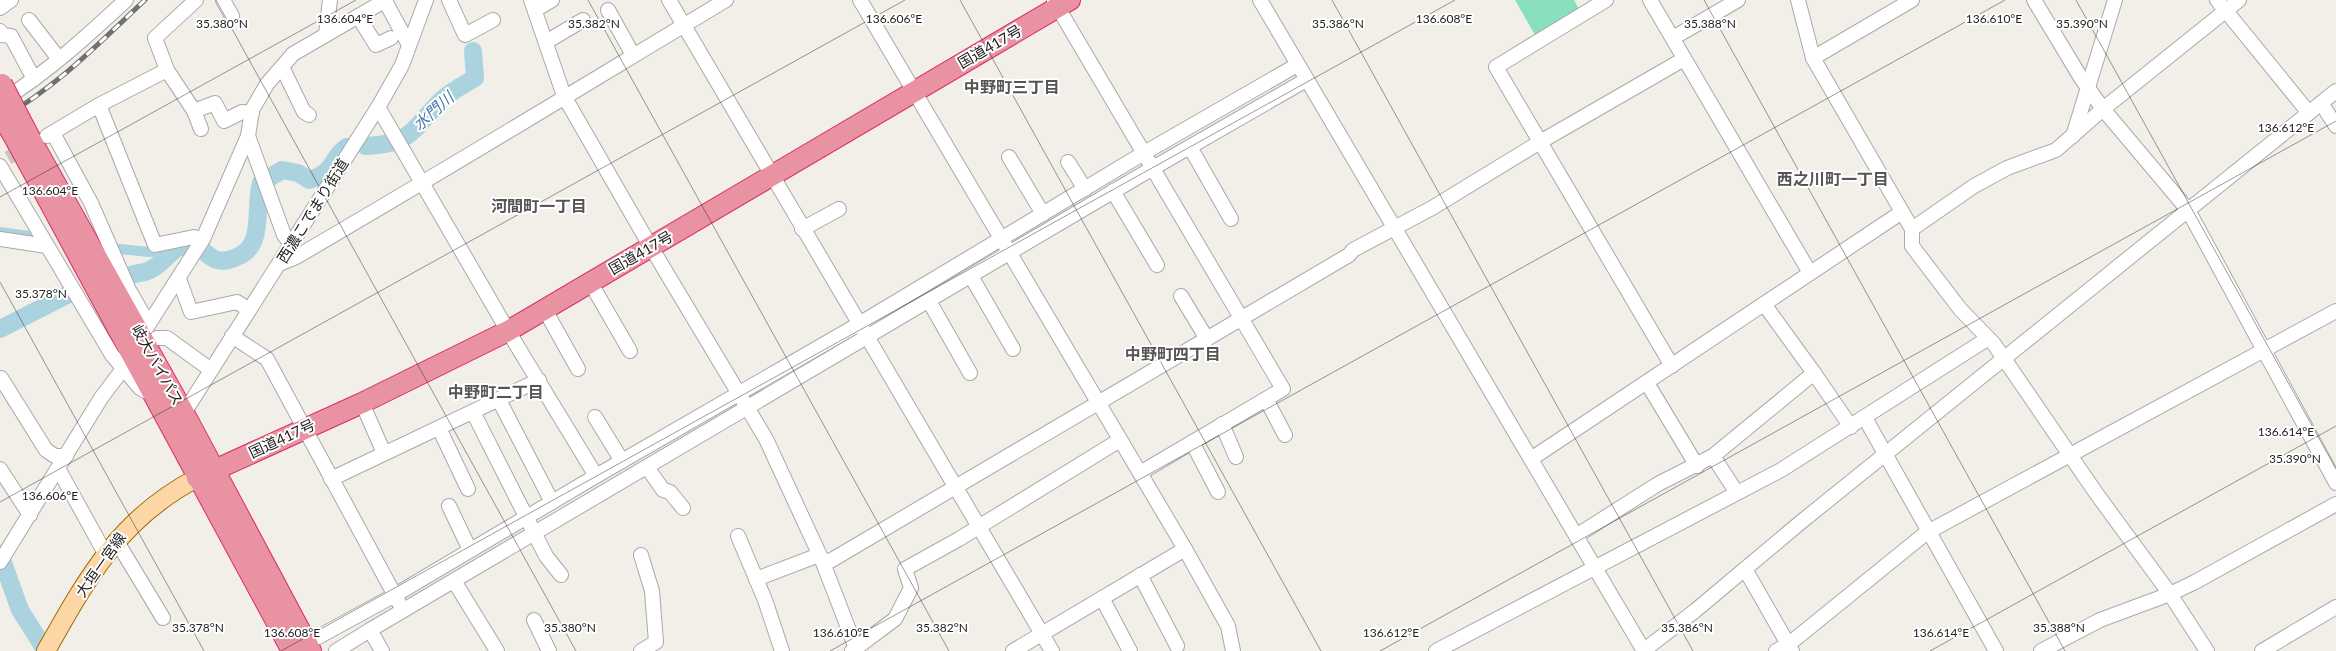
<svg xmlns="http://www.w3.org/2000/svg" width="2336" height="651" font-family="Lato,'Noto Sans JP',sans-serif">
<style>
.pitch{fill:#88e0be}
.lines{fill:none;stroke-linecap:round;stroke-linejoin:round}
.canal{stroke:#aad3df;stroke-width:10}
.river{stroke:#aad3df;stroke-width:18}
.minor-tunnel{stroke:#c8c6c1;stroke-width:14;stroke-dasharray:14 7;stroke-linecap:butt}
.minor-casing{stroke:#a9a9a9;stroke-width:16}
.major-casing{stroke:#a06b00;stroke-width:20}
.highway-casing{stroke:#dc2a67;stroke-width:22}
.minor{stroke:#fff;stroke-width:14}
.major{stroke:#fcd6a4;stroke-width:18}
.highway{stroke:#e892a2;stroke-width:20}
.rail-casing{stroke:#707070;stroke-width:5}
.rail{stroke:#fff;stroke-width:3;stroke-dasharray:9;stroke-linecap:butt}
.highway-bridge-casing{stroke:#dc2a67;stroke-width:22;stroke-linecap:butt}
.highway-bridge{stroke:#e892a2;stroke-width:20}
.ticks{fill:none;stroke:#222;stroke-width:1;stroke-opacity:0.45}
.labels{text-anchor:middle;stroke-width:4;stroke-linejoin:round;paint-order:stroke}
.street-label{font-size:15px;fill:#222;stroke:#fff}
.neighbourhood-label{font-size:16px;font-weight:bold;fill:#555;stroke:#fff}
.water-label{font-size:16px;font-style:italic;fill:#4a7aab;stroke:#fff}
.ticks-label{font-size:12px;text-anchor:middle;fill:#222;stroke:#fff;stroke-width:4;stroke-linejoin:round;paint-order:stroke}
</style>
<rect width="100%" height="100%" fill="#f2efe9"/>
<polygon class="pitch" points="1515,0 1574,0 1579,9 1535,35"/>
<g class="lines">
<g class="canal">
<polyline points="0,232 37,237"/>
<polyline points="120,249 149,252 176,250"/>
</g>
<g class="river">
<path d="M365 146C416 144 412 127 445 97 454 90 465 84 475 78L473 51"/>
<path d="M131 275C137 273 144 273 150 270 163 264 173 246 187 244 201 243 206 257 217 260 225 262 231 260 239 256 265 244 254 207 261 183L282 170 298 173 309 180C338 171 330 157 347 147"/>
<polyline points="0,329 67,295"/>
<polyline points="0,554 20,610 46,651"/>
</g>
<polyline class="minor-tunnel" points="8,158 29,146"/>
<g class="minor-casing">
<g id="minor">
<polyline points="223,0 232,16"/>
<polyline points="449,0 465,35 493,20"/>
<polyline points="531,0 564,96 645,237 766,439 822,560 857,651"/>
<polyline points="669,0 1052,651"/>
<polyline points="860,0 1185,549 1228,626 1233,651"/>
<polyline points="1260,0 1644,651"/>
<polyline points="1606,0 1496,67 1672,366"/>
<polyline points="1650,0 1810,273"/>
<polyline points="1798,0 1813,58 1912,229 1912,246 1960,309 1994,344 2096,493 2170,594 2207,651"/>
<polyline points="2034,0 2081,78 2103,109 2188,210 2336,483"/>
<polyline points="2217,0 2309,113"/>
<polyline points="385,1 409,45"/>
<polyline points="1054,1 1283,389 1140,473"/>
<polyline points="0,8 11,0"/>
<polyline points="535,10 552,0"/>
<polyline points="608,10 633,55"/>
<polyline points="358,16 376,45 391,38"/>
<polyline points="29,20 59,59"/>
<polyline points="0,31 2,35 11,36 34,79"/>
<polyline points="326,34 330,0"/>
<polyline points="1673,38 1738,0"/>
<polyline points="546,42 583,20"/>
<polyline points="1813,58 1912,0"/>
<polyline points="282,67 304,112 309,115"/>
<polyline points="167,70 155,38 196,0"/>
<path d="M3 100C48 72 87 36 126 0"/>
<polyline points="2321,103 2336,126"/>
<polyline points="99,105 155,245 194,237 203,239"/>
<polyline points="194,111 201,129"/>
<polyline points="53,133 91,203 129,290 148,323"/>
<polyline points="47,136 99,105 167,70 194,111 215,103 224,121 242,112 252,113"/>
<polyline points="248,136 284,235 291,244"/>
<polyline points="2073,136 2115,0"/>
<polyline points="1190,147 1231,219"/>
<polyline points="1009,157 1043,214"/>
<polyline points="1068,162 1085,189"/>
<polyline points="0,166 112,355 140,388 150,394"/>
<polyline points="1113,191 1157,265"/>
<polyline points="802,229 839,209"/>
<polyline points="1912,229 1974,186 2007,168 2056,150 2103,109 2239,0"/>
<polyline points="0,239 47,246"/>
<path d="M279 264 296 257C441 173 583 86 726 0"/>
<polyline points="971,276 1013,349"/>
<polyline points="179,279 191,312 237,302 249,310"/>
<polyline points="590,282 630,351"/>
<polyline points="1181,296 1207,339"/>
<polyline points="929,301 970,373"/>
<polyline points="1764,304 1814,373"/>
<polyline points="545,310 578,369"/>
<polyline points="139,333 145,330 203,239 248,136 252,110 267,84 293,54 386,0"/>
<polyline points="232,336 267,359 399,603"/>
<polyline points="157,338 167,338 211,370"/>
<polyline points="1,378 46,450 55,456 66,456"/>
<polyline points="1647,383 1697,466"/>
<polyline points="1266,399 1285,435"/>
<polyline points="499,400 552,502"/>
<polyline points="362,403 384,453"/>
<polyline points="473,412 546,556 561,575"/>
<polyline points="184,413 380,104 402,65 426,0"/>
<polyline points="595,417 622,461"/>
<polyline points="1865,418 1996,651"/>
<polyline points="1222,424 1236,457"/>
<polyline points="439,428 468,489"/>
<polyline points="1192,442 1218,492"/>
<polyline points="1713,456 1814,373 1851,427"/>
<polyline points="1531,459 1902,212"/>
<polyline points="647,467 663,490 670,492 683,508"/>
<polyline points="0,469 30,515"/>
<polyline points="59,470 106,555"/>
<polyline points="596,476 859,324 1144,153 1297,65"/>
<polyline points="331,479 539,380"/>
<polyline points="449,506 470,550"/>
<polyline points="738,536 765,600 782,651"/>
<polyline points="1576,536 1658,484 1713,456 1737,493"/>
<polyline points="116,540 163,618"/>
<polyline points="822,560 830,561 1349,255 1353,250 1432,208 1540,142 1684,59"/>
<polyline points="0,562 101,398 129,361"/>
<polyline points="1745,569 1792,651"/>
<polyline points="1140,575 1177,646"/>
<polyline points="756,579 819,555"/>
<polyline points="454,581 497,651"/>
<polyline points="1102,598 1130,651"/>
<polyline points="534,620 549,651"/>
<polyline points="307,643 395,595 596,476 508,331 378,107"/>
<polyline points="336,651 370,630"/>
<polyline points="382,651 370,630 1153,168 1306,80"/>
<polyline points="641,651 656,642 652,591 641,555"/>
<polyline points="852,651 895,619 911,588 905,569 959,539 1120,440"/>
<polyline points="1013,651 1185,549"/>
<polyline points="1436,651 1781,470 1987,339"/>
<polyline points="1643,651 1696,610 1801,522 2336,91"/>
<polyline points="1776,651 1789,644 1926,533 2336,311"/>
<polyline points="2041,651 2100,620 2170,594 2195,582 2336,504"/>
<polyline points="2262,651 2336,607"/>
</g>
</g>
<g class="major-casing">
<path id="major" d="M46 651C87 578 120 518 197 478"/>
</g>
<g class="highway-casing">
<g id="highway">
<polyline points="30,138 184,413 311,651"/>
<polyline points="18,144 292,651"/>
<polyline points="197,478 362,403 508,331 1070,0"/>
</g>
</g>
<use href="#minor" class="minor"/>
<use href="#major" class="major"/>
<use href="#highway" class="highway"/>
<g class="rail-casing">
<path id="rail" d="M0 119C57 87 98 44 145 0"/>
</g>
<use href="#rail" class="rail"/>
<g class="highway-bridge-casing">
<g id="highway-bridge">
<polyline points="2,84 30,138"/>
<polyline points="0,112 18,144"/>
</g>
</g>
<use href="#highway-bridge" class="highway-bridge"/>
</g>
<path class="ticks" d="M216 0 576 651M588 0 949 651M960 0 1321 651M1332 0 1693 651M1704 0 2065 651M2076 0 2336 469M0 197 356 0M0 282 204 651M0 502 905 0M281 651 1455 0M830 651 2005 0M1380 651 2336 121M1930 651 2336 426"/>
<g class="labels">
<g class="street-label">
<text transform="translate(990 47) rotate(-30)" y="5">国道417号</text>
<text transform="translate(313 211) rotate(-58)" y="5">西濃こでまり街道</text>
<text transform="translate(641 253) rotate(-30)" y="5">国道417号</text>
<text transform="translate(157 365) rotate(61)" y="5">岐大バイパス</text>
<text transform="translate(282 439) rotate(-25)" y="5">国道417号</text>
<text transform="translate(101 565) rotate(-55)" y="5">大垣一宮線</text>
</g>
<g class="neighbourhood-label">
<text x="1012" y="93">中野町三丁目</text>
<text x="1833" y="185">西之川町一丁目</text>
<text x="539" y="212">河間町一丁目</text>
<text x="1173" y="360">中野町四丁目</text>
<text x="496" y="398">中野町二丁目</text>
</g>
<g class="water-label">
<text transform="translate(433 111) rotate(-42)" y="6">水門川</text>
</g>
</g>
<g class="ticks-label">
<text x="345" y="23">136.604°E</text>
<text x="894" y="23">136.606°E</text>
<text x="1444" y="23">136.608°E</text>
<text x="1994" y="23">136.610°E</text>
<text x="222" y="28">35.380°N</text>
<text x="594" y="28">35.382°N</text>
<text x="1338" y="28">35.386°N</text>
<text x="1710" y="28">35.388°N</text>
<text x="2082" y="28">35.390°N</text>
<text x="2286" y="132">136.612°E</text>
<text x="50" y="195">136.604°E</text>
<text x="41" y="298">35.378°N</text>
<text x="2286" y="436">136.614°E</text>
<text x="2295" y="463">35.390°N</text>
<text x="50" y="500">136.606°E</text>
<text x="198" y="632">35.378°N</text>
<text x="570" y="632">35.380°N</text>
<text x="942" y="632">35.382°N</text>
<text x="1687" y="632">35.386°N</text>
<text x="2059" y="632">35.388°N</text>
<text x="292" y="637">136.608°E</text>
<text x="841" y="637">136.610°E</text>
<text x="1391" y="637">136.612°E</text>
<text x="1941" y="637">136.614°E</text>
</g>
</svg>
